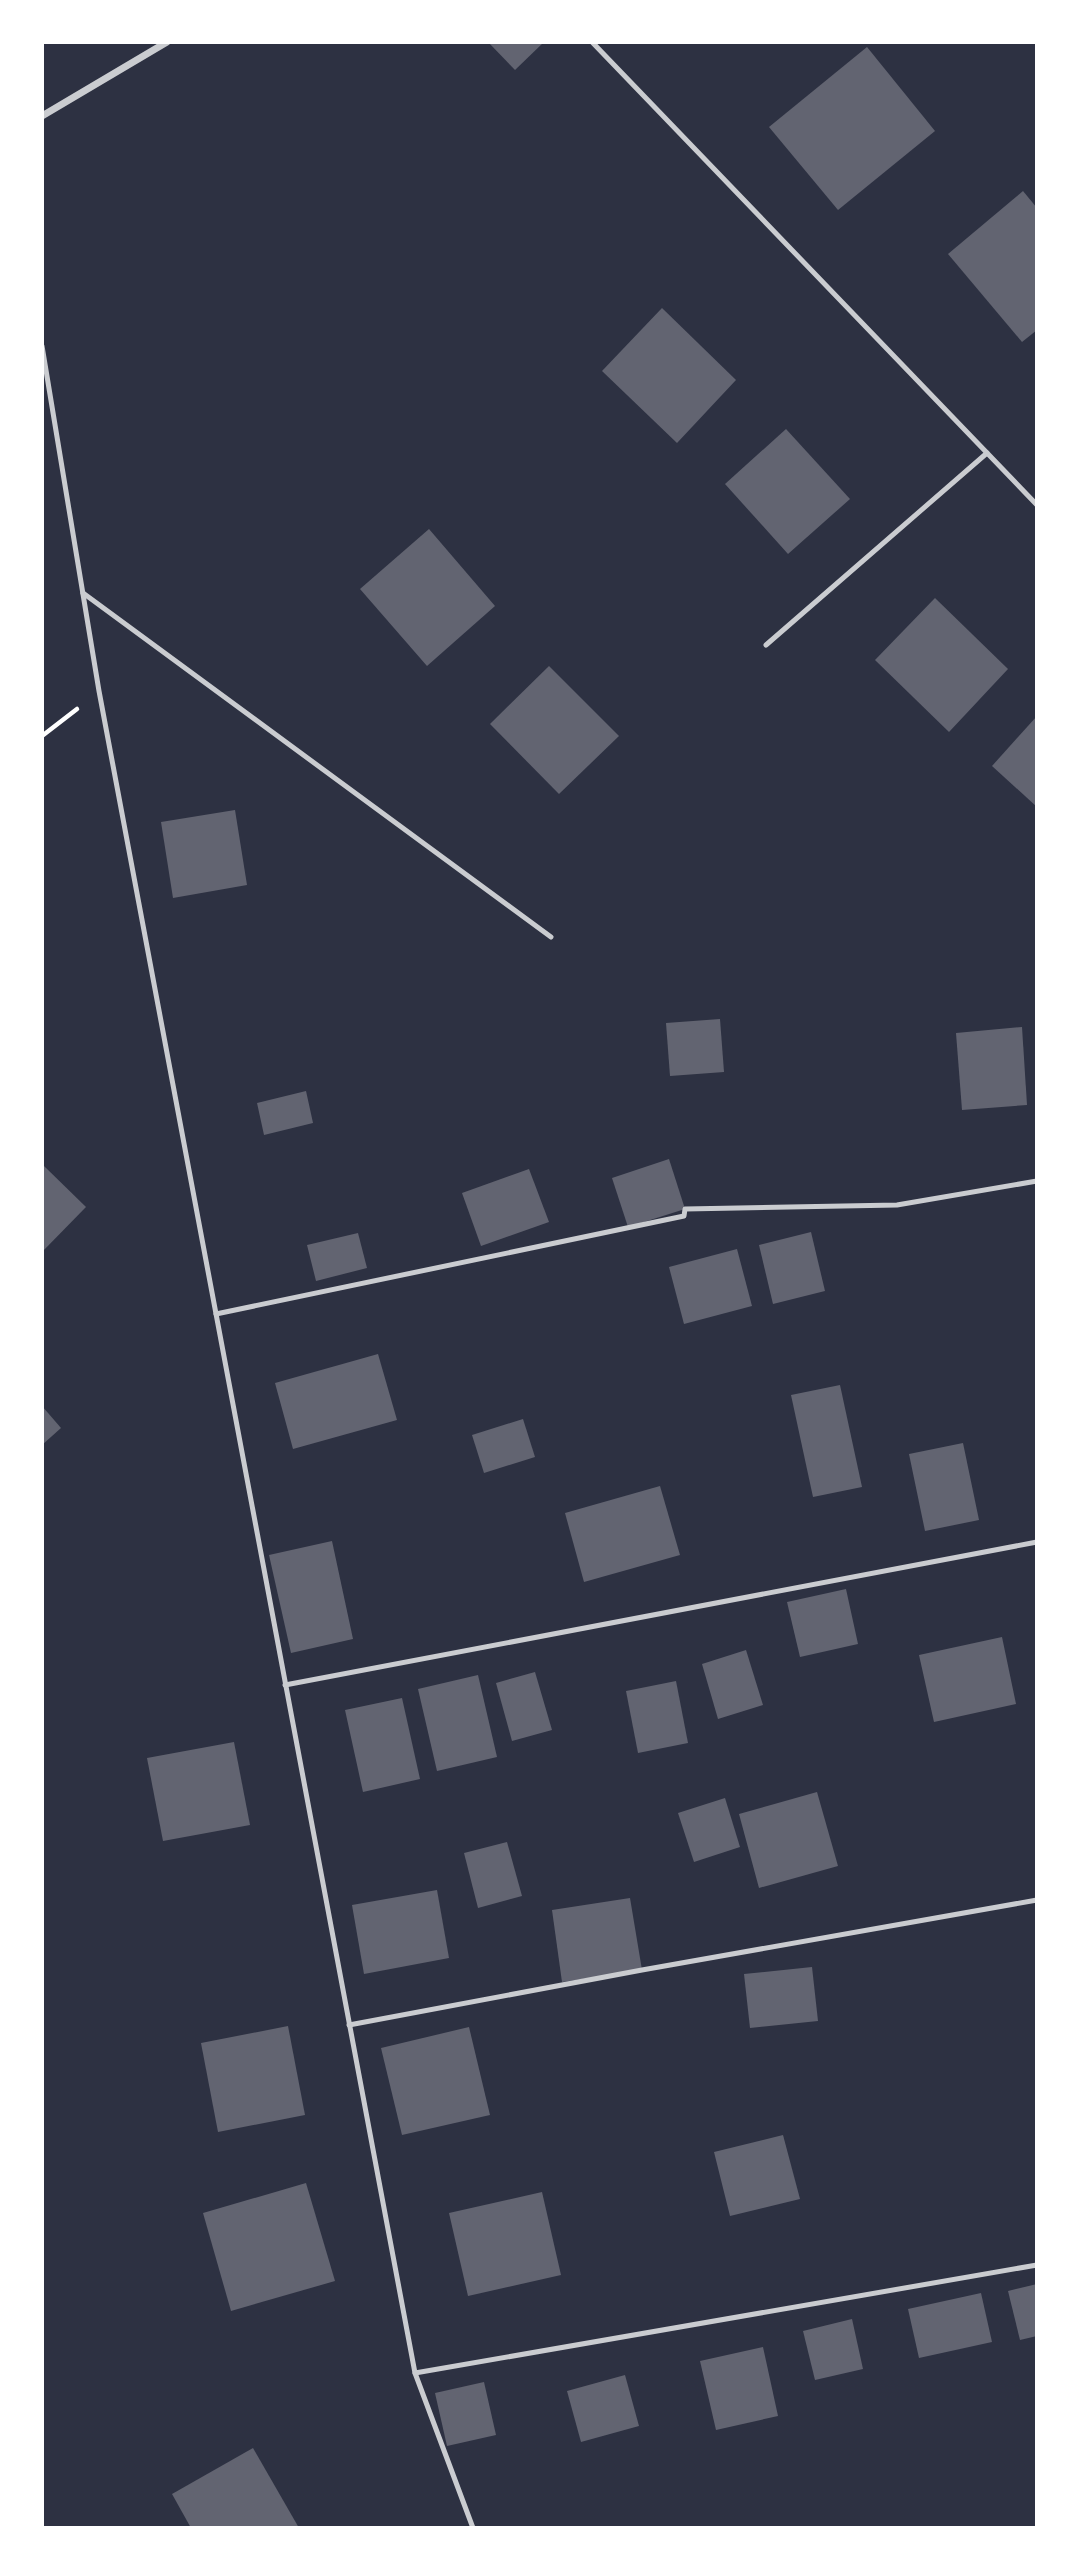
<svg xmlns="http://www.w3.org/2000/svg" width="1079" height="2570" font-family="Helvetica,sans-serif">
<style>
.building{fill:#626471}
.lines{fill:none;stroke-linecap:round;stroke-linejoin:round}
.path{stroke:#fff;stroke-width:4.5}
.service{stroke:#caccd0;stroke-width:5}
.minor{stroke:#caccd0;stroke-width:7}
</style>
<rect width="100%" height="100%" fill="#2d3142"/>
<g class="building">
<polygon points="488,42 544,42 515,70"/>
<polygon points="867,47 935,131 838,210 769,127"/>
<polygon points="1023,191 1037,208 1037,330 1022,342 948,254"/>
<polygon points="662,308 736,380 677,443 602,371"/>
<polygon points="786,429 850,499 788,554 725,484"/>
<polygon points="429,529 495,606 427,666 360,589"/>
<polygon points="935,598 1008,669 949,732 875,660"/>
<polygon points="549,666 619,736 559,794 490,724"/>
<polygon points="1037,716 1037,807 992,766"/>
<polygon points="235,810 247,885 173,898 161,822"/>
<polygon points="720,1019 724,1072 670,1076 666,1023"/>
<polygon points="1022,1027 1027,1105 962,1110 956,1033"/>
<polygon points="306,1091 313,1123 264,1135 257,1103"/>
<polygon points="669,1159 685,1209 628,1227 612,1178"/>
<polygon points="44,1166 86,1207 42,1252 42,1168"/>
<polygon points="529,1169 549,1222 481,1246 462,1193"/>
<polygon points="811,1232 825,1291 773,1304 759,1245"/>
<polygon points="358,1233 367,1268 316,1281 307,1245"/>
<polygon points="737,1249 752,1306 684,1324 669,1267"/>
<polygon points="378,1354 397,1420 293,1449 275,1383"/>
<polygon points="840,1385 862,1487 813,1497 791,1395"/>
<polygon points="42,1406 61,1428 42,1445"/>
<polygon points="523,1419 535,1457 484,1473 472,1435"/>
<polygon points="963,1443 979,1520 925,1531 909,1454"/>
<polygon points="660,1486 680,1555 584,1582 565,1513"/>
<polygon points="332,1541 353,1639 291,1653 269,1555"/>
<polygon points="846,1589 858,1644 800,1657 787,1602"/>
<polygon points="1002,1637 1016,1704 934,1722 919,1655"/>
<polygon points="746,1650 763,1705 718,1719 702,1664"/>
<polygon points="535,1672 552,1730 512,1741 496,1683"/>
<polygon points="478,1675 497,1757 437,1771 418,1689"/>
<polygon points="676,1681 688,1743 638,1753 626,1691"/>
<polygon points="402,1698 420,1779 363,1792 345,1710"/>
<polygon points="234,1742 250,1825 163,1841 147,1758"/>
<polygon points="817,1792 838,1866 759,1888 739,1814"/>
<polygon points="725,1798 740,1847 694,1862 678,1813"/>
<polygon points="507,1842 522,1896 478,1908 464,1853"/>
<polygon points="437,1890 449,1958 364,1974 352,1905"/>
<polygon points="630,1898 642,1970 562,1982 552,1910"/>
<polygon points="812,1967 818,2021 750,2028 744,1974"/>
<polygon points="288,2026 305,2115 218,2132 201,2043"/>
<polygon points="469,2027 490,2115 402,2135 381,2048"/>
<polygon points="783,2135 800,2199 730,2216 714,2152"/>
<polygon points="306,2183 335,2281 231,2311 203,2213"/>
<polygon points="542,2192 561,2275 468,2296 449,2213"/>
<polygon points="1037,2284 1037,2336 1020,2340 1008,2291"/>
<polygon points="981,2293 992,2342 919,2358 908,2309"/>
<polygon points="852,2319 863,2369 815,2380 803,2331"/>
<polygon points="763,2347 778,2416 716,2430 700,2361"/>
<polygon points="625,2375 639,2426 581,2442 567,2391"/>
<polygon points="484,2382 496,2435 447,2446 435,2393"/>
<polygon points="253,2448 299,2528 191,2528 172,2494"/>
</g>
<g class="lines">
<polyline class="path" points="42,736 77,709"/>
<g class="service">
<polyline points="592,42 1037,505"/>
<polyline points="42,346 99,691 415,2373 473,2528"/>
<polyline points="83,593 551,937"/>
<polyline points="766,645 987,453"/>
<polyline points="216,1314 684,1216 685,1209 897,1205 1037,1181"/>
<polyline points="285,1685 1037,1542"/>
<polyline points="349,2025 642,1970 1037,1900"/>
<polyline points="415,2373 1037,2265"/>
</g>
<polyline class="minor" points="42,116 167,42"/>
</g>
<rect width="1079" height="2570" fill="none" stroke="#ffffff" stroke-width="88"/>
</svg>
